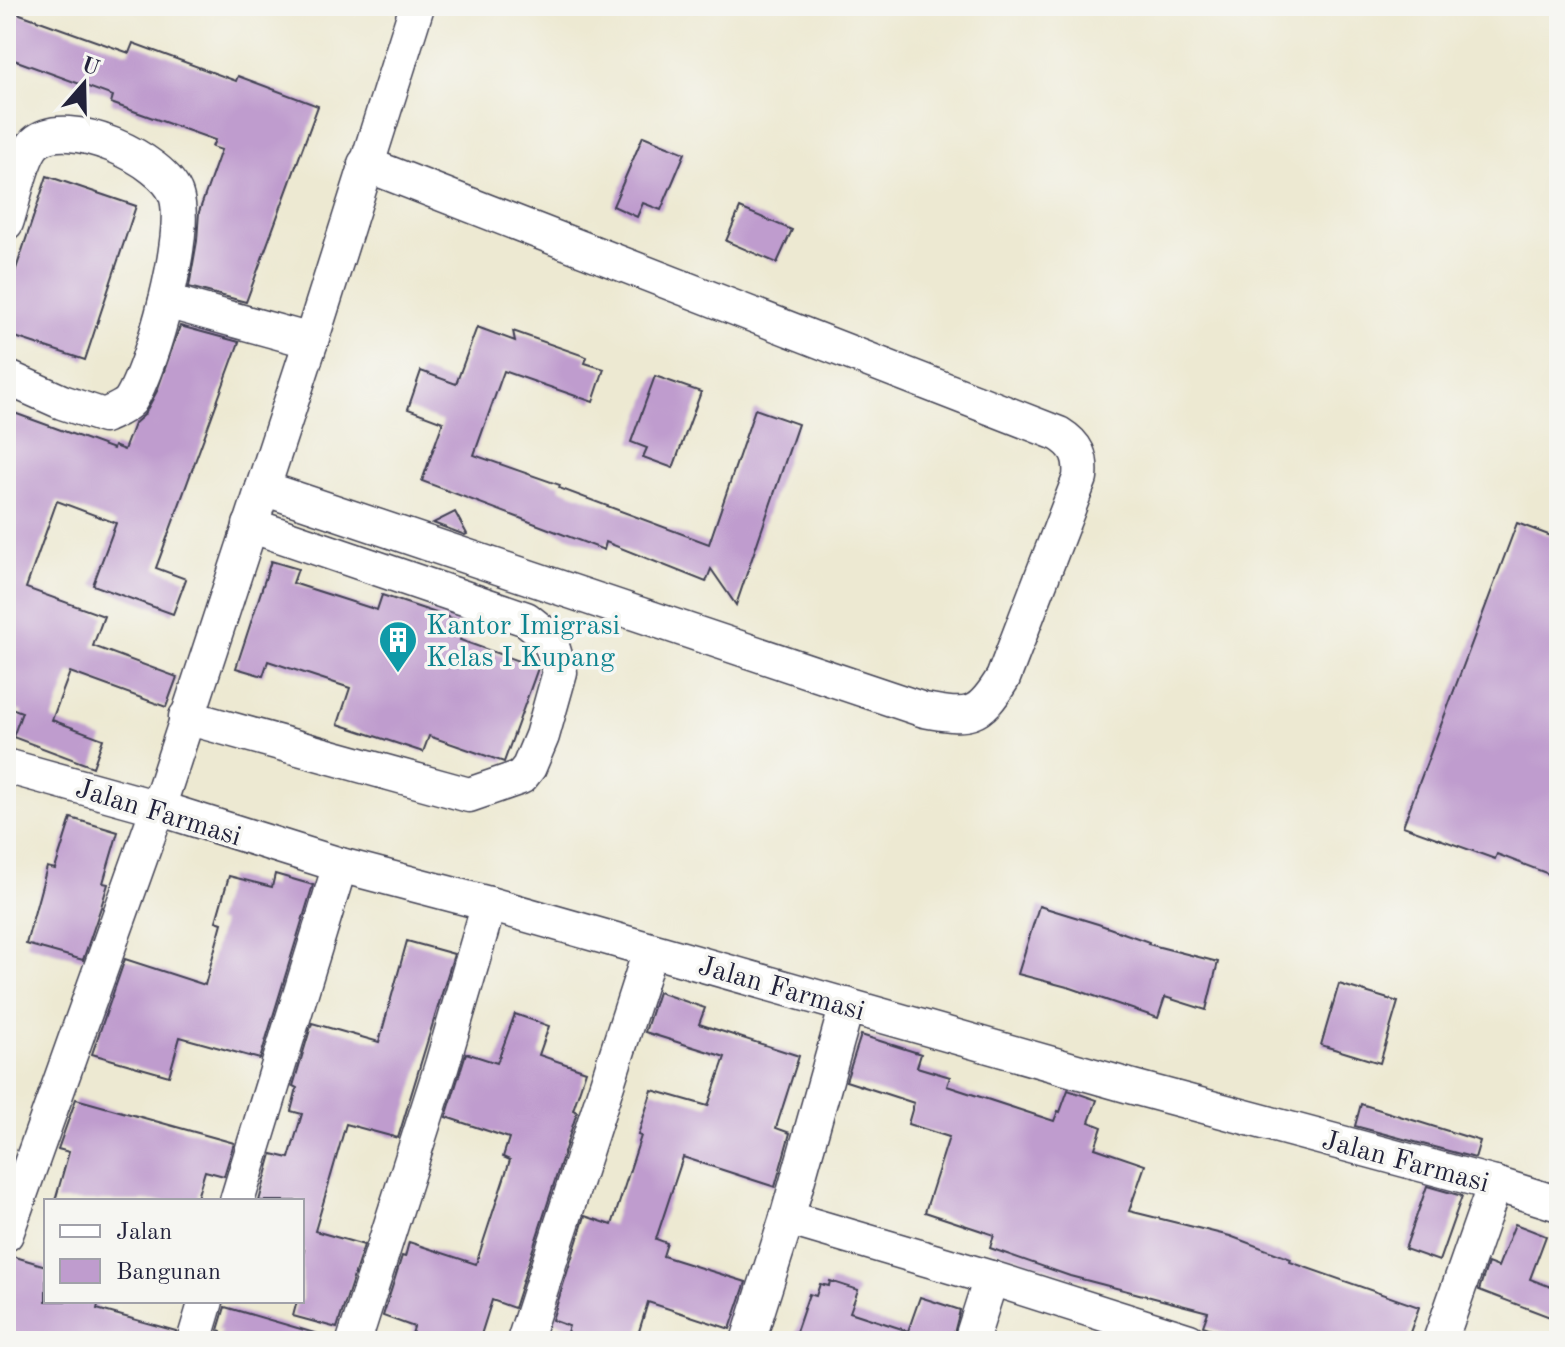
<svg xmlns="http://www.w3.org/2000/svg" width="1565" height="1347" font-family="'Old Standard TT',serif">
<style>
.building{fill:#bf9cce}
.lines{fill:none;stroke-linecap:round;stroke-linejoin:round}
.minor-casing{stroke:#404052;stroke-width:37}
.minor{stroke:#fff;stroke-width:34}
.labels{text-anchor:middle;stroke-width:7;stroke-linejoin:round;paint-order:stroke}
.culture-label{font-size:28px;fill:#0d838f;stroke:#f6f6f2;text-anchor:start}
.street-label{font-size:28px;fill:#22223b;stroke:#f6f6f2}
</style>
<rect width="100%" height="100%" fill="#f6f6f2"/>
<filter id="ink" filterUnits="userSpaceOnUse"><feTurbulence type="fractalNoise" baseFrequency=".0125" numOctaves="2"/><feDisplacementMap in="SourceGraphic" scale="16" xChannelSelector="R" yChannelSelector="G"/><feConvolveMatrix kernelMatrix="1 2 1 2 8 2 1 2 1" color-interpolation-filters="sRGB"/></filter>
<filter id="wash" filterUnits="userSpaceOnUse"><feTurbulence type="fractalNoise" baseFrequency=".006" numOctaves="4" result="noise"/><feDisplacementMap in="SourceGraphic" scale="32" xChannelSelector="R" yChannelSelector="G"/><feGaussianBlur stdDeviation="1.8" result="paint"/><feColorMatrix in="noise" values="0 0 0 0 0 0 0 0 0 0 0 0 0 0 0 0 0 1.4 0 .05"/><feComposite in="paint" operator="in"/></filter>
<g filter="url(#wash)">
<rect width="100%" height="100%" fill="#ede9d2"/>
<g id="blocks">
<g class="building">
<polygon points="6,9 129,53 133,43 236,81 238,76 318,106 246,302 189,287 197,241 199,212 221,150 212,147 215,140 111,103 113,96 6,57"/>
<polygon points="643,136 685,153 661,210 643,203 637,217 613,206"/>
<polygon points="47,176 136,206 85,360 6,334 6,299"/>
<polygon points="740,208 792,230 777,263 726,241"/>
<polygon points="180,326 239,342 156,568 186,579 173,614 93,585 116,523 57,501 26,588 104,616 93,646 177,677 166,707 70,672 52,720 103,739 93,767 13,737 22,712 6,706 6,410 113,449 114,446 124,450 134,424 144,415 157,391"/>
<polygon points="477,327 515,341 513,331 587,357 585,363 604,369 593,402 504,371 474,455 560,485 559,488 709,544 755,409 798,424 736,605 711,569 706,582 606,542 604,550 422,481 443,422 408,409 421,371 456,384"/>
<polygon points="655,376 701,392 673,468 643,457 647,448 631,442"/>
<polygon points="455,512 467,534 465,535 433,523"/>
<polygon points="1517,523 1559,539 1559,878 1497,854 1495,859 1403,826"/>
<polygon points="271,561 298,569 293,583 377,610 382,595 466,623 460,640 538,668 504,762 429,736 423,752 338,724 350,688 268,661 263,676 236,668"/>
<polygon points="71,818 118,832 103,883 108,884 101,907 83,960 26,944 47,867 55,869"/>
<polygon points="275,874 313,885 260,1059 180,1037 169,1076 92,1054 125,959 205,985 222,923 216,921 229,876 272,887"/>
<polygon points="1039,906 1098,924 1149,942 1148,944 1218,962 1206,1010 1165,997 1158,1018 1071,988 1018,974"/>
<polygon points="407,941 454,954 398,1138 346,1124 315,1231 364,1245 337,1328 293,1316 297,1301 302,1301 302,1259 304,1250 302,1250 302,1201 259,1201 272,1154 289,1158 302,1114 291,1111 297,1088 293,1086 312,1023 379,1042"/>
<polygon points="1339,984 1398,1002 1380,1063 1321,1045"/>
<polygon points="658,992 705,1008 699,1024 799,1056 776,1128 790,1133 775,1187 683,1157 656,1239 667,1243 663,1256 746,1282 730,1329 648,1302 636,1341 564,1341 569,1326 552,1320 585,1216 612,1225 641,1136 638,1135 652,1090 708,1106 725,1057 645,1032"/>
<polygon points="515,1014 549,1026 539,1055 586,1071 573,1110 577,1112 514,1308 492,1300 479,1341 410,1341 414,1327 383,1316 402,1256 405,1257 409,1242 476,1264 510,1160 503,1157 509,1138 446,1117 466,1053 497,1063"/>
<polygon points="861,1035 921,1054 917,1067 950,1077 947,1086 1054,1121 1058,1111 1060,1112 1068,1090 1097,1100 1089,1122 1102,1127 1095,1148 1145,1165 1129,1211 1230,1236 1291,1259 1290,1262 1419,1307 1407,1341 1247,1341 1203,1326 1208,1312 1070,1276 990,1248 994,1235 925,1212 949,1137 908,1124 914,1103 846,1081"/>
<polygon points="76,1099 234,1143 224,1176 205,1171 196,1201 55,1201 69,1152 58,1149"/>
<polygon points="1361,1104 1480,1141 1475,1158 1355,1126"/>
<polygon points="1427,1186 1462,1196 1439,1261 1405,1249"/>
<polygon points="1515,1224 1546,1236 1530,1279 1559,1290 1550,1317 1479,1290 1488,1263 1498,1267"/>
<polygon points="12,1256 46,1266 46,1301 99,1301 97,1309 176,1331 175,1341 6,1341 6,1275"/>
<polygon points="830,1281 858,1290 850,1312 908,1331 920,1297 960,1310 952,1341 793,1341 809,1294 816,1296 820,1284 829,1286"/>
<polygon points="225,1307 318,1334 317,1341 238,1341 220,1336 221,1331 218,1330"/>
</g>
</g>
</g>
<g filter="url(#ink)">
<use href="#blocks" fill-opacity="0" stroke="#404052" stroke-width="2"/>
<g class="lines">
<g class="minor-casing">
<g id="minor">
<path d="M6 223C13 203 21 157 35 143 67 114 164 160 176 195 189 233 152 367 130 401 124 408 112 412 104 416L62 402 6 377"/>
<polyline points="166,301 311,341"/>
<path d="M263 488 924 710C969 718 978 719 1003 678L1080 478C1082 457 1077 445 1059 434L365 164"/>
<polyline points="186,717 469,795 521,777 529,767 542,736 560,672 552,646 541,631 526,619 250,525"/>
<polyline points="6,766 158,808 340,865 489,904 1133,1087 1495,1184 1559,1204"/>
<polyline points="237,1201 340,865"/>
<polyline points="787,1218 991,1278 1189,1341"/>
<polyline points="6,1234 158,808 311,341 417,6"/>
<polyline points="194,1341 206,1301"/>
<polyline points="354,1341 442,1065 489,904"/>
<polyline points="524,1341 650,951"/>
<polyline points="748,1341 787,1218 847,1005"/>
<polyline points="971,1341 991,1278"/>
<polyline points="1440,1341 1495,1184"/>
</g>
</g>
<use href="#minor" class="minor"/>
</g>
</g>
<defs>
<g id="building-pin" transform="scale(2)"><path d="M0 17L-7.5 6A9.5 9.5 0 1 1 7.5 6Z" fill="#0f9aa8" stroke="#f6f6f2"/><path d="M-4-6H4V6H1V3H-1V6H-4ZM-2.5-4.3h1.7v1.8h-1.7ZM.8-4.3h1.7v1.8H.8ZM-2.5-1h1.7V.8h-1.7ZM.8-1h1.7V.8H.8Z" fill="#fff"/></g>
</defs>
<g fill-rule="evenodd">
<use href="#building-pin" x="398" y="640"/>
</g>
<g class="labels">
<g class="culture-label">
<text x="426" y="634">Kantor Imigrasi<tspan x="426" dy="32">Kelas I Kupang</tspan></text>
</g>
<g class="street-label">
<text transform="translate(159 811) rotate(17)" y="10">Jalan Farmasi</text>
<text transform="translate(782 987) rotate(16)" y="10">Jalan Farmasi</text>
<text transform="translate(1406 1160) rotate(15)" y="10">Jalan Farmasi</text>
</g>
</g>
<rect width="1565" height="1347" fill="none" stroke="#f6f6f2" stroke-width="32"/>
<rect x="44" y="1199" width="260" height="104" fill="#f6f6f2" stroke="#a1a1a9" stroke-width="2"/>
<rect x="60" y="1225" width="40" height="12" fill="#ffffff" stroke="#a1a1a9" stroke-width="2"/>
<text x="116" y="1239" font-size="24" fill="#22223b">Jalan</text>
<rect x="60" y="1259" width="40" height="24" fill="#bf9cce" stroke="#a1a1a9" stroke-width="2"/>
<text x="116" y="1279" font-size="24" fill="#22223b">Bangunan</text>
<g transform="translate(84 84) rotate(20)" stroke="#f6f6f2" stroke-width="6" paint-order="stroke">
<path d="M0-6L14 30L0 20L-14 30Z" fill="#22223b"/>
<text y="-12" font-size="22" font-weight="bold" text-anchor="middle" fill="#22223b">U</text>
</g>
</svg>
